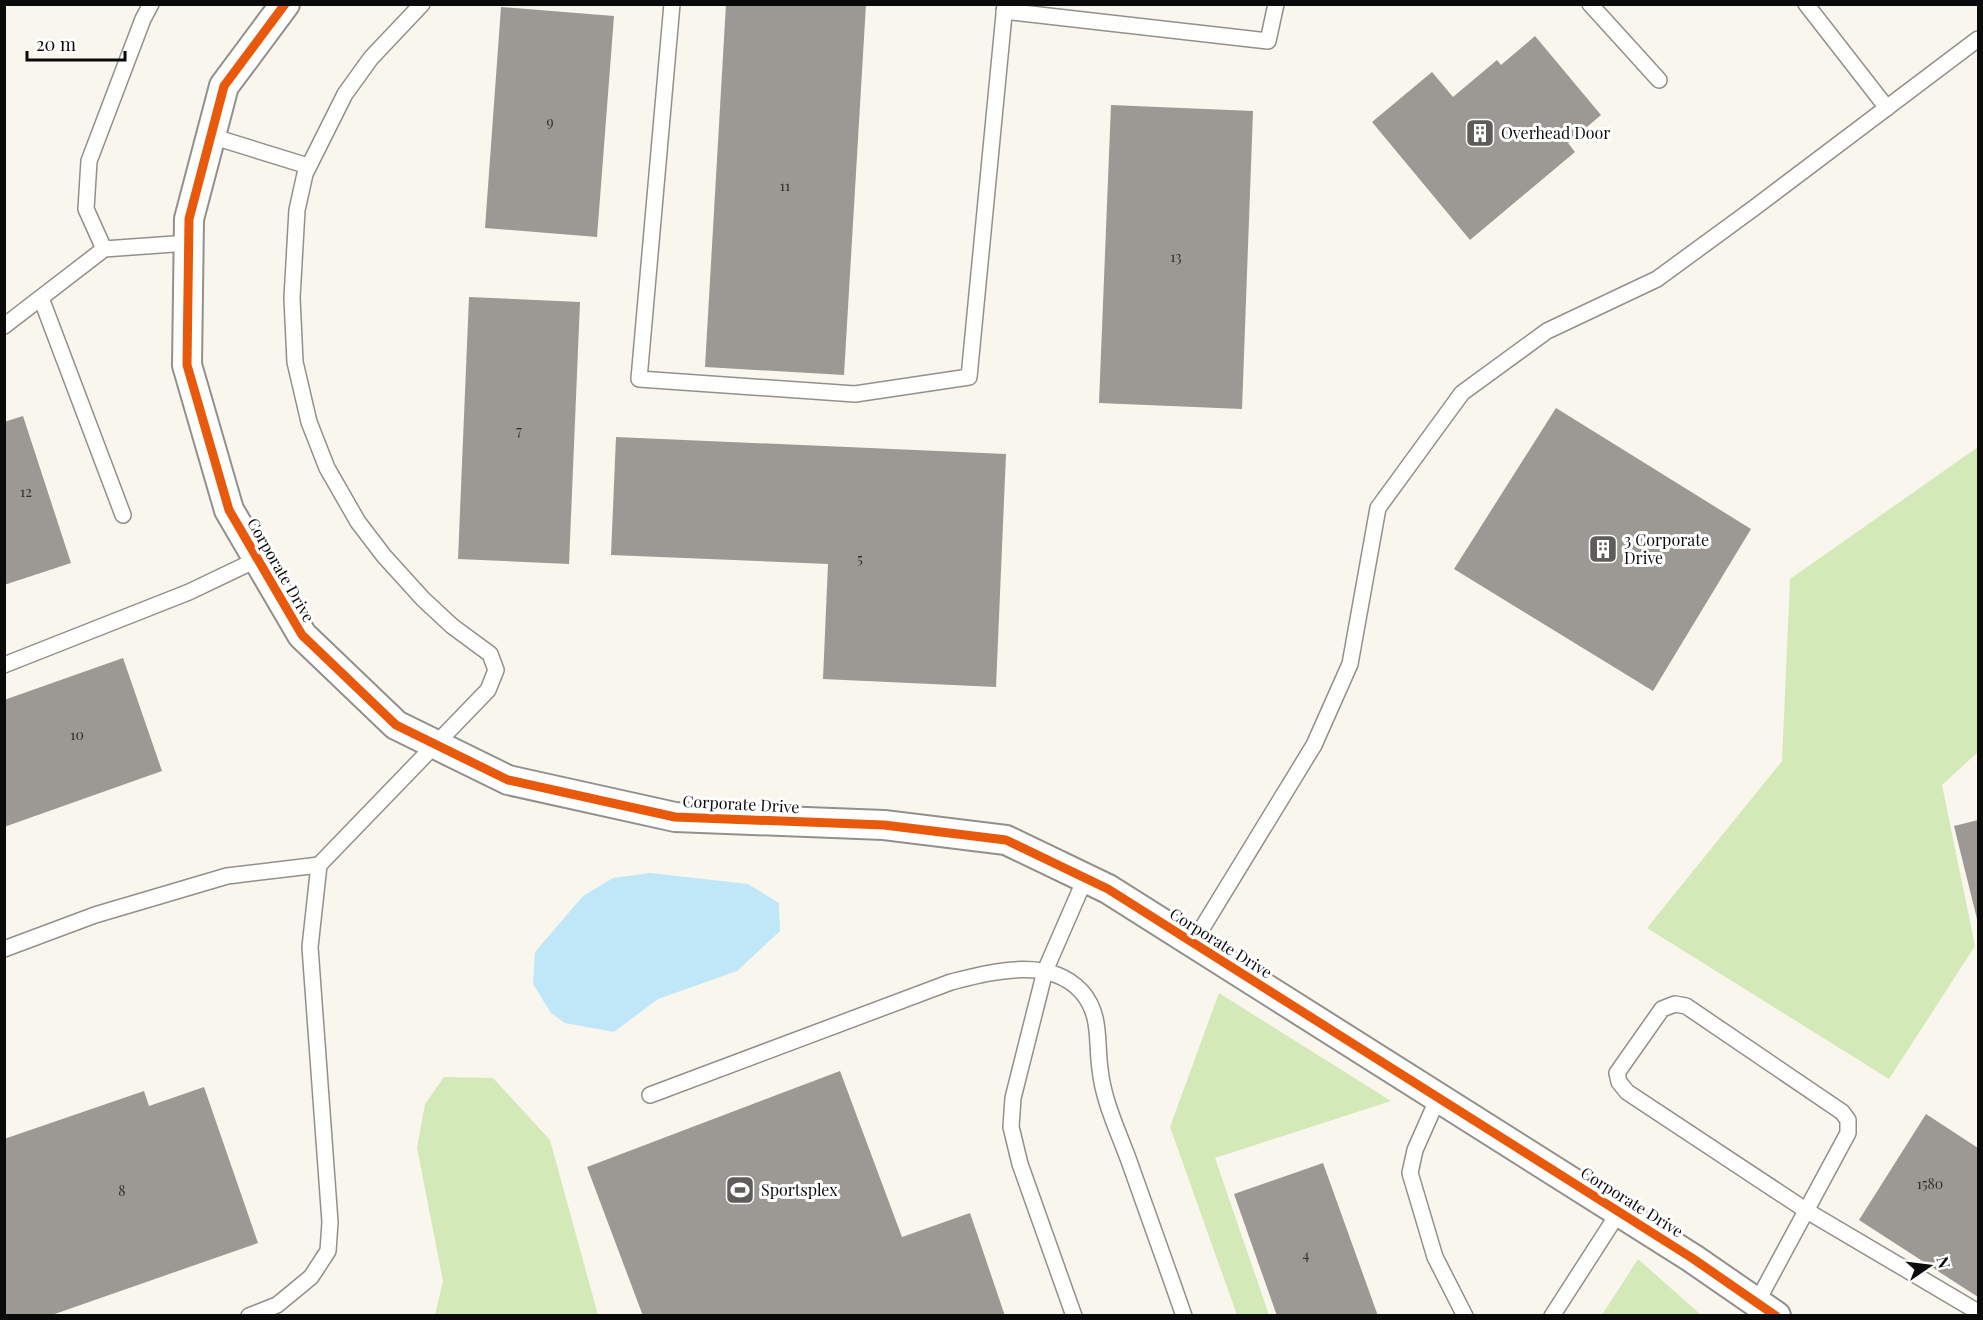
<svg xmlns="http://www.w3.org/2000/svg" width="1983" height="1320" font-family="'Playfair Display',serif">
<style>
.forest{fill:#d4e9b8}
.water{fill:#c0e7f7}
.building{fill:#9c9894}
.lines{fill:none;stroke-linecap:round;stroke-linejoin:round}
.service-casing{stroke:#92908c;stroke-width:18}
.minor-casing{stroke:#92908c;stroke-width:32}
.service{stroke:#fefefc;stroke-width:15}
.minor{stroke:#fefefc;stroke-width:28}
.cycleway-casing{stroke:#fff;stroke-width:13}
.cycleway{stroke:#e8590c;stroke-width:9}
.labels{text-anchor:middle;stroke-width:6;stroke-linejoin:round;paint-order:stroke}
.number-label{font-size:14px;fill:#2e2e2c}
.poi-label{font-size:16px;fill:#0a0a0a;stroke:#fff;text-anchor:start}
.street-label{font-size:16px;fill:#0a0a0a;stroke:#fff}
</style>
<rect width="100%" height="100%" fill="#f9f6ed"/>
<g class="forest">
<polygon points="1978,447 1978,752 1942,785 1975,946 1889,1079 1647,928 1782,761 1790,579"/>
<polygon points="1219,993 1391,1101 1215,1158 1269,1315 1237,1315 1170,1127"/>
<polygon points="444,1077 493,1078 550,1140 598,1315 435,1315 443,1281 417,1148 425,1104"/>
<polygon points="1638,1259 1701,1315 1602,1315"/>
</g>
<polygon class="water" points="650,873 748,884 779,903 780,931 737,971 658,999 614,1032 565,1023 551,1013 533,984 535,952 583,896 613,878"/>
<g class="building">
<polygon points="726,4 866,4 844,375 705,367"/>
<polygon points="501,7 614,16 597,237 485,228"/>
<polygon points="1535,36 1601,115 1568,143 1575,152 1470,240 1372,122 1432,72 1453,97 1497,60 1501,65"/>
<polygon points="1111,105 1253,111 1242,409 1099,403"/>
<polygon points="469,297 580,302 569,564 458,559"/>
<polygon points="1556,408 1751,529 1653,691 1454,569"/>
<polygon points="23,416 71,563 4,585 4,422"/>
<polygon points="616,437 1006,454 996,687 823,679 828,564 611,555"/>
<polygon points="123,658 162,771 4,827 4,700"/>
<polygon points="1978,820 1978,923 1954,826"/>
<polygon points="840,1071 902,1237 970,1213 1005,1316 643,1316 587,1167"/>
<polygon points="204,1087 258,1243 49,1316 4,1316 4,1139 144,1091 149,1106"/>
<polygon points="1926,1114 1978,1148 1978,1297 1859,1220"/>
<polygon points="1323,1163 1378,1316 1277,1316 1234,1194"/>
</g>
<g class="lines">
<g class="service-casing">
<g id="service">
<polyline points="672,4 639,379 855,394 969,377 1005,4"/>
<polyline points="1590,4 1659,80"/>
<polyline points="1806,4 1887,108"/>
<polyline points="1004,11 1268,41 1276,4"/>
<polyline points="211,136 308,166"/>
<polyline points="104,249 86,209 89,161 143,19 151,4"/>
<polyline points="41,298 123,515"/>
<polyline points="4,326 104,249 188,243"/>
<polyline points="4,665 189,592 258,559"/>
<polyline points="1193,943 1314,745 1350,664 1378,508 1462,393 1547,331 1657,279 1754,208 1978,39"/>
<polyline points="4,949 95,915 227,876 319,865"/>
<path d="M650 1095 951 982C991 972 1048 956 1081 991 1102 1014 1096 1042 1100 1069 1103 1100 1118 1131 1129 1161 1147 1212 1166 1264 1184 1316"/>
<polyline points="1438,1098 1415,1150 1410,1173 1435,1257 1465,1316"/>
<polyline points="1757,1302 1848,1133 1848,1120 1842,1112 1686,1006 1675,1004 1662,1009 1617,1073 1619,1082 1627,1092 1807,1211 1978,1312"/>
<polyline points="249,1316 277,1305 311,1277 328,1251 330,1222 310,947 319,865 488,690 496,670 490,654 452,626 423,599 384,556 358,522 327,468 309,422 295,362 292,298 297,210 305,174 345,94 371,58 422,4"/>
<polyline points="1074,1316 1020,1164 1011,1127 1013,1098 1045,971 1085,879"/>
<polyline points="1552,1316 1619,1212"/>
</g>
</g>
<g class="minor-casing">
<polyline id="minor" points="285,4 224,86 189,219 187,365 229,510 302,635 396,725 508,780 675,817 884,825 1006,840 1108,889 1692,1258 1776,1316"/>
</g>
<use href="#service" class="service"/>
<use href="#minor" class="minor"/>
<g class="cycleway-casing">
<polyline id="cycleway" points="285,4 224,86 189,219 187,365 229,510 302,635 396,725 508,780 675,817 884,825 1006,840 1108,889 1692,1258 1776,1316"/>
</g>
<use href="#cycleway" class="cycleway"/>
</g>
<defs>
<g id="building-square" transform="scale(1.5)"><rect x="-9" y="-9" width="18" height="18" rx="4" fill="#5e5d59" stroke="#fff"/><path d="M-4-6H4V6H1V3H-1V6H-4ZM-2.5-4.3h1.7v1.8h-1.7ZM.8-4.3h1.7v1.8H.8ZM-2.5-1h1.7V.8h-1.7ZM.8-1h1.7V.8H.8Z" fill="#fff"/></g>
<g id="stadium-square" transform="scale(1.5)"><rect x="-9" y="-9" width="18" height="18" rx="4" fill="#5e5d59" stroke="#fff"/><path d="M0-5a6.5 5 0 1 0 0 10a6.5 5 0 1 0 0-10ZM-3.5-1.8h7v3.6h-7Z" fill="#fff"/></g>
</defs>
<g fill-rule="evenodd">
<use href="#building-square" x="1480" y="133"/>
<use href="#building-square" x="1603" y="549"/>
<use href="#stadium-square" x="740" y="1190"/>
</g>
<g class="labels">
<g class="number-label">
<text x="550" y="127">9</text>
<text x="785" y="191">11</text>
<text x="1176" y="262">13</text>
<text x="519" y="436">7</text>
<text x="26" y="497">12</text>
<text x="860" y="564">5</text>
<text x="77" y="740">10</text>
<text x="1930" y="1189">1580</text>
<text x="122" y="1196">8</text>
<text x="1306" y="1260">4</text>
</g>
<g class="poi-label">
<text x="1501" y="139">Overhead Door</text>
<text x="1624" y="546">3 Corporate<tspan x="1624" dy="18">Drive</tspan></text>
<text x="761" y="1196">Sportsplex</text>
</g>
<g class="street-label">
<text transform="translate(281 570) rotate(60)" y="6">Corporate Drive</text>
<text transform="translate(741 804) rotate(3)" y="6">Corporate Drive</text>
<text transform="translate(1221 943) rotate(32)" y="6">Corporate Drive</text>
<text transform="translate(1632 1202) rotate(32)" y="6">Corporate Drive</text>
</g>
</g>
<rect width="1983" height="1320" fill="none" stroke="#0a0a0a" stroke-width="12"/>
<g transform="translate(1929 1266) rotate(76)" stroke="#ffffff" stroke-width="4.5" paint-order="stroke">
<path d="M0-4.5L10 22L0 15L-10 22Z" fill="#0a0a0a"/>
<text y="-9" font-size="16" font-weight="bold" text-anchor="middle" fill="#0a0a0a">N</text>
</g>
<path d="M27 51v9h98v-9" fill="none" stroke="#0a0a0a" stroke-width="3"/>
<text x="36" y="51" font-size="18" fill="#0a0a0a" stroke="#ffffff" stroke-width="4.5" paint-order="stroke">20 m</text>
</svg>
